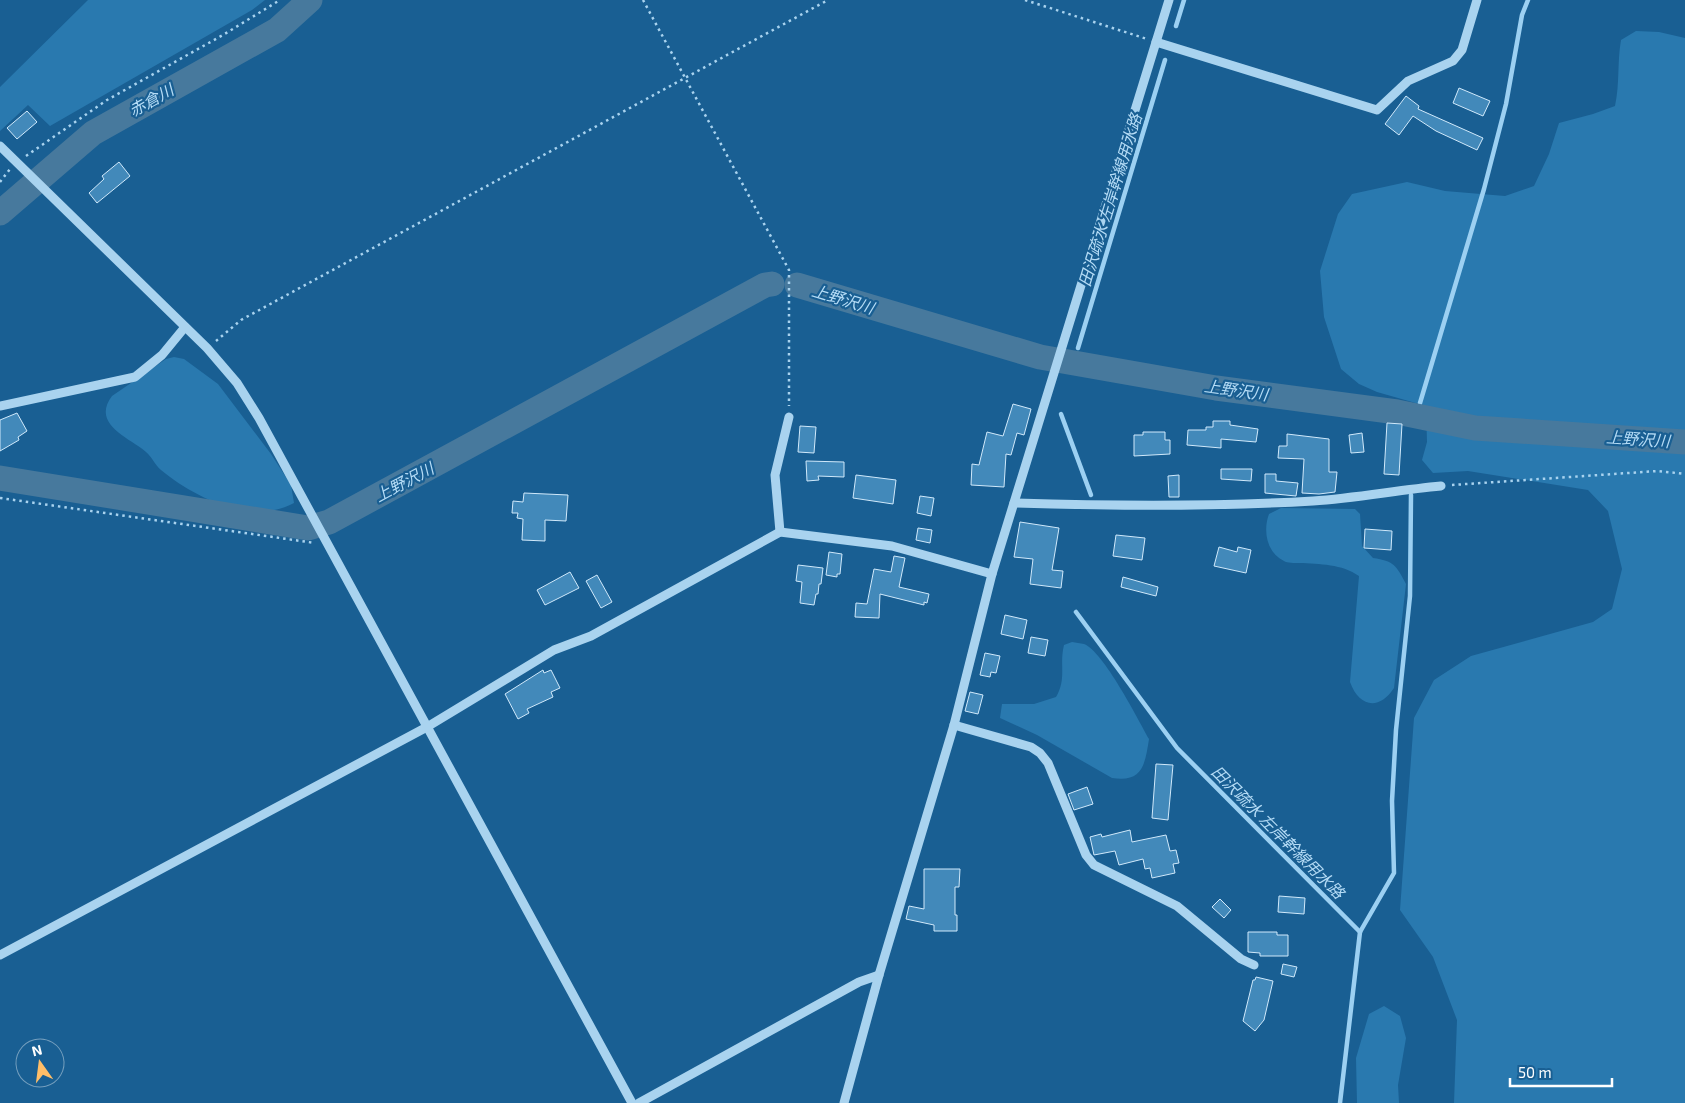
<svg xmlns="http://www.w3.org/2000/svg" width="1685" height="1103" font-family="'Exo 2','Noto Sans JP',sans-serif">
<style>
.green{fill:#2979af}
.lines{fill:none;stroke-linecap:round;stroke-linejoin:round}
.stream{stroke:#9cd0f2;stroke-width:4.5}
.river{stroke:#47799d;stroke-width:25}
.building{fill:#4289ba;stroke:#d0e9fb}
.path{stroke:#a9d3ef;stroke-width:2.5;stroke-dasharray:2.5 4;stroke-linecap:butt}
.minor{stroke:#a9d3ef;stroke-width:9}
.labels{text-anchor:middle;stroke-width:4.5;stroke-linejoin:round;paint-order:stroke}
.water-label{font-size:16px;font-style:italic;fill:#b5dcf6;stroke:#195f93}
</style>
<rect width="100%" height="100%" fill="#195f93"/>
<g class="green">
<polygon points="88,0 265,0 252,10 50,126 28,105 0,131 0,87"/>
<path d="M1636 31 1659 32 1685 38V1103H1454L1457 1020 1433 957 1400 910 1414 718 1434 680 1471 656 1593 622 1612 609 1622 569 1608 511 1588 490 1468 471 1433 473 1422 460 1427 442 1426 406 1377 392 1359 384 1341 369 1324 317 1320 271 1338 214 1352 194 1407 182 1445 191 1505 196 1534 186 1549 154 1559 123 1593 114 1615 106C1620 83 1617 63 1621 40Z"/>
<path d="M174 357 184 359 218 384 271 454 291 485 294 503C252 526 195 498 161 470 155 465 152 457 146 452 132 439 90 425 112 396L166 359Z"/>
<path d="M1281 508 1355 509 1360 514 1362 546 1373 558C1394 561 1396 565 1406 584L1394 688C1379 711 1359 707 1350 682L1359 576C1342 564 1320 564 1299 563 1295 563 1287 563 1284 561 1266 552 1263 530 1269 514Z"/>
<path d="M1072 642C1076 643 1080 643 1084 644 1103 651 1138 719 1149 739 1145 764 1143 783 1112 778L1037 735 1000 718 1002 704H1034L1056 697C1067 678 1059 665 1064 645Z"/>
<polygon points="1384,1006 1400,1016 1406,1038 1398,1085 1399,1103 1357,1103 1356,1058 1369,1014"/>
</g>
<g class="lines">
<g class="stream">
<polyline points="1176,26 1184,0"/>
<polyline points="1078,348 1165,60"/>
<polyline points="1420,403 1484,189 1506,104 1522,15 1528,0"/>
<polyline points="1061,414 1091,495"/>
<polyline points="1076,612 1177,748 1360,932"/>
<polyline points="1340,1103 1360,932 1394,873 1392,801 1396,730 1410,596 1411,495"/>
</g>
<g class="river">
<polyline points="0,213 93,133 277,30 310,0"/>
<polyline points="797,285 1040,357 1216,388 1397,412 1475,428 1685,442"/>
<polyline points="0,478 308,528 329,522 765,285 772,284"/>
</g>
</g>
<g class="building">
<polygon points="1459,88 1490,101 1483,116 1453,103"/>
<polygon points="1406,96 1419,106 1418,109 1483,138 1477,150 1436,131 1413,116 1399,135 1385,124"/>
<polygon points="27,111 37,122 17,139 7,128"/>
<polygon points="119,162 130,176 97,203 89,193 104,179 102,176"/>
<polygon points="1013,404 1031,409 1024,435 1017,433 1011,455 1006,454 1004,487 971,485 972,464 979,465 987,432 1003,436"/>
<polygon points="17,413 27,431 18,437 19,440 0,451 0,420"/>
<polygon points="1213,421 1230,421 1230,425 1258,429 1256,442 1221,439 1221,448 1187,445 1188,430 1206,430 1206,427 1213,427"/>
<polygon points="1387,423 1402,424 1399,475 1384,474"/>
<polygon points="800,426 816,427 814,453 798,452"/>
<polygon points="1143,432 1165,432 1165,440 1170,440 1170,454 1134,456 1134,435 1143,435"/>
<polygon points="1362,433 1364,452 1351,453 1349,435"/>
<polygon points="1287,434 1329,439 1329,472 1337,472 1335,492 1319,494 1302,493 1304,459 1278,458 1279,446 1287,446"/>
<polygon points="806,461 844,462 844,477 818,476 819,480 807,481"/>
<polygon points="1221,469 1252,469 1251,481 1221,479"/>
<polygon points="1265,474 1276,474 1276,481 1298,483 1296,496 1265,493"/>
<polygon points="856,475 896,480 893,504 853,498"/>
<polygon points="1179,475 1179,497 1169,497 1168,476"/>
<polygon points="524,493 568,495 566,521 545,520 545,541 522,540 523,519 517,518 518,513 512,513 513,501 523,502"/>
<polygon points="920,496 934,498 931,516 917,513"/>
<polygon points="1020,522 1059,528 1052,570 1063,571 1061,588 1030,584 1033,559 1014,557"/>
<polygon points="918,528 932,530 930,543 916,540"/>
<polygon points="1365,529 1392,531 1391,550 1364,548"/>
<polygon points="1116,535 1145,538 1142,560 1113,556"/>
<polygon points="1219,547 1237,552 1238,547 1251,550 1246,573 1214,566"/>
<polygon points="829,552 842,554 840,574 837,574 837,577 826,575"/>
<polygon points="894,556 905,558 899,587 929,594 927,603 924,602 924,605 880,594 879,618 855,617 856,603 867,604 874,569 891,572"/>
<polygon points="798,565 823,568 821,584 819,584 818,594 816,594 814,605 800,603 802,582 796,581"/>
<polygon points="570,572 579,588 545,605 537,590"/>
<polygon points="597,575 612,602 601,608 586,581"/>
<polygon points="1123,577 1158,587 1156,596 1121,587"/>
<polygon points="1005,615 1027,620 1023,639 1001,634"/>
<polygon points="1031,637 1048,640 1045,656 1028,653"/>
<polygon points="985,653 1000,656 996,673 991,672 990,677 980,675"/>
<polygon points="543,670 544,673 551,670 560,688 551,692 553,697 527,709 529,713 518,719 505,694"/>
<polygon points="970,692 983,695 978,714 965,711"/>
<polygon points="1156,764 1173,765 1168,820 1152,818"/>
<polygon points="1087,787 1093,804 1074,810 1068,794"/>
<polygon points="1130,830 1132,842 1166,835 1170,851 1176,850 1179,863 1173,864 1175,873 1152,878 1150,868 1145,869 1143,859 1119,865 1115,851 1094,855 1090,837 1101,834 1102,837"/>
<polygon points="924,869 960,869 959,887 955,887 955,915 957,915 957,931 934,931 934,925 906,919 909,906 924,909"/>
<polygon points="1279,896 1305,898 1304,914 1278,912"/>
<polygon points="1220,899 1231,910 1224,918 1212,907"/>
<polygon points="1248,932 1277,932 1277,935 1288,935 1288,956 1260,956 1260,953 1248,952"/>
<polygon points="1283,964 1297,967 1294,977 1281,974"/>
<polygon points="1256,977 1273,981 1264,1020 1255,1031 1243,1021 1253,980 1255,980"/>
</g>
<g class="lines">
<g class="path">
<polyline points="643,0 789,270 789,406"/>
<polyline points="1025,0 1147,39"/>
<polyline points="26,156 107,100 223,35 280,0"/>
<polyline points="0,182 10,169"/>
<polyline points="216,341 241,320 828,0"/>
<polyline points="1452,485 1658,471 1685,474"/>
<polyline points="0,498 315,543"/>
</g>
<g class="minor">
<polyline points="1156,42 1377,110 1408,81 1453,61 1462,50 1477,0"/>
<polyline points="0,146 207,348 237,383 259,418 632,1103"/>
<polyline points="0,406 135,377 162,355 185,327"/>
<path d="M1014 503C1114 506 1213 507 1313 501 1356 498 1398 490 1441 486"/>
<polyline points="780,532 775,475 789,417"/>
<polyline points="954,725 1031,747 1040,753 1048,763 1086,855 1094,865 1177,906 1241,959 1254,965"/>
<polyline points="0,955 427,727 554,650 591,636 780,532 892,546 992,574"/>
<polyline points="639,1103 859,982 879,975"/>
<polyline points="844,1103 879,975 954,725 992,574 1169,0"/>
</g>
</g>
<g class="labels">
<g class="water-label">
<text transform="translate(151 100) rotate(-29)" y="6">赤倉川</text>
<text transform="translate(1110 200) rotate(-73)" y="6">田沢疏水 左岸幹線用水路</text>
<text transform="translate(843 299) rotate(17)" y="6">上野沢川</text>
<text transform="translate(1236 390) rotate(8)" y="6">上野沢川</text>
<text transform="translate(1638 439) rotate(4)" y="6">上野沢川</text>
<text transform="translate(404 482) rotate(-28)" y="6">上野沢川</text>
<text transform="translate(1278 832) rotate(45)" y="6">田沢疏水 左岸幹線用水路</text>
</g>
</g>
<g transform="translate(40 1063) rotate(346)"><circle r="24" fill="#195f93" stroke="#759fbe"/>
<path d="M0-4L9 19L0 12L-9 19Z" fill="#ffbe68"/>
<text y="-8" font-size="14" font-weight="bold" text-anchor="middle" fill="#ffffff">N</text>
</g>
<path d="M1510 1078v8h102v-8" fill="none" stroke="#ffffff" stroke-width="2.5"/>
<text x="1518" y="1078" font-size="15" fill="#ffffff" stroke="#195f93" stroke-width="4" paint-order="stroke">50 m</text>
</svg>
